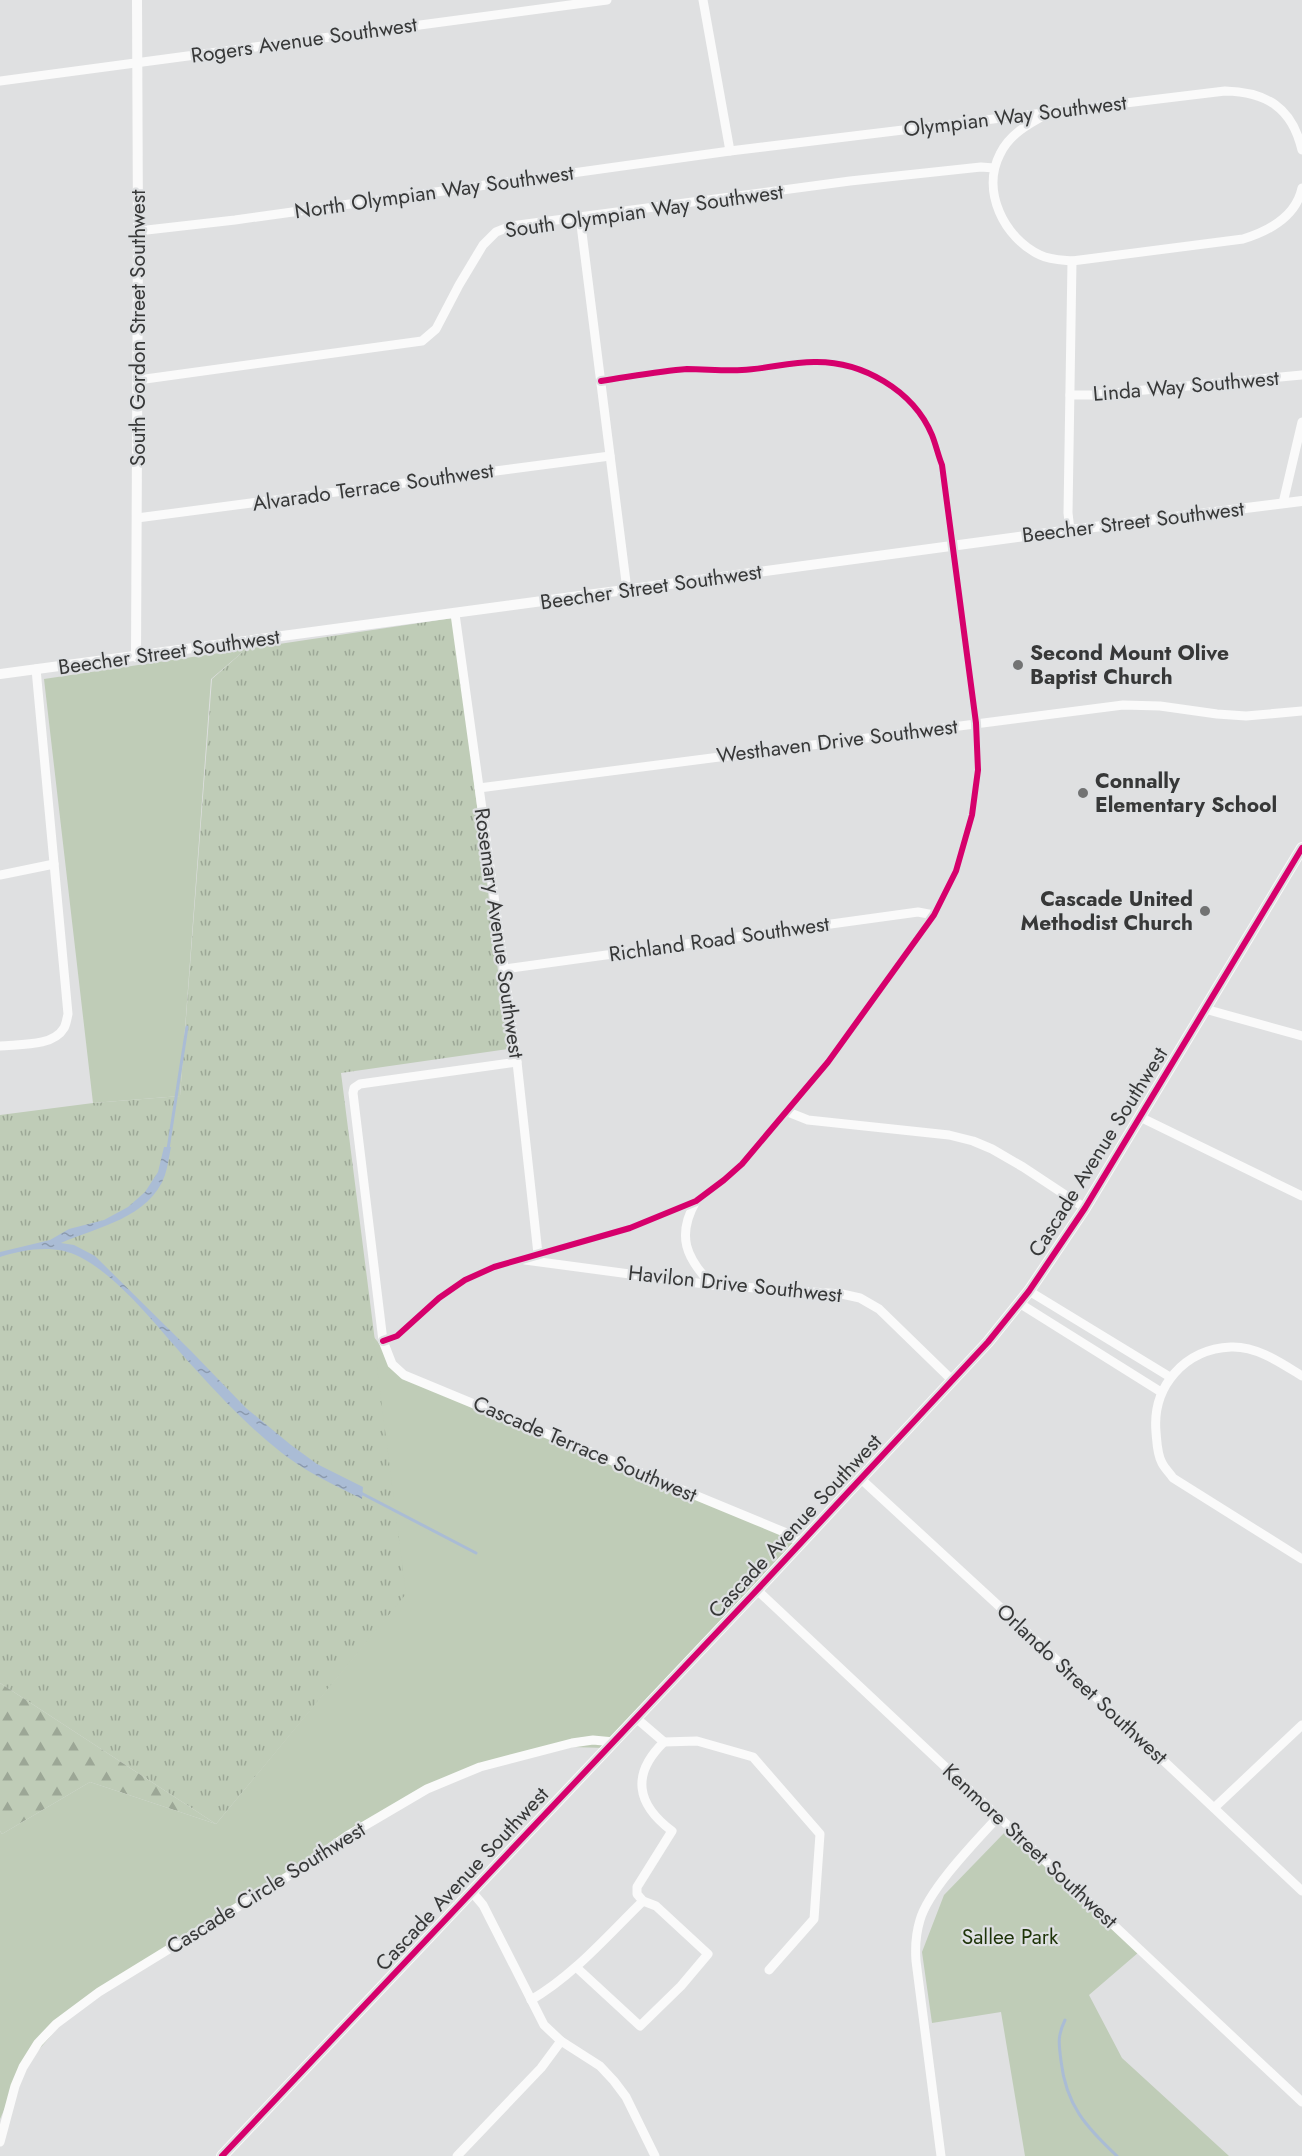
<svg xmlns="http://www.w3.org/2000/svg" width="1302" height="2156" font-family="Jost,sans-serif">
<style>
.grass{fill:url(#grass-tufts)}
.forest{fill:url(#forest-firs)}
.park{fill:#bfccb7}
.water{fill:url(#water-ripples)}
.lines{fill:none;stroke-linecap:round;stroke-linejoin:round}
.stream{stroke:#aabcd5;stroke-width:3}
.minor{stroke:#fafafa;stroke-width:9}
.tertiary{stroke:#fafafa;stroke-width:10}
.secondary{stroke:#fafafa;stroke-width:12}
.cycleway-casing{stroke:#dee0e2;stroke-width:10}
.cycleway{stroke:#d6006c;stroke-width:6}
.poi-dot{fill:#727373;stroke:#dee0e2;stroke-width:2}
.labels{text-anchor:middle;stroke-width:4.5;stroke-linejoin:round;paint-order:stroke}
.street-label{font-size:21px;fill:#373838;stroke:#dee0e2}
.poi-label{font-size:21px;font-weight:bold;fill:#373838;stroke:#dee0e2;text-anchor:start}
.park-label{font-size:21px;fill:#1e3409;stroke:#dee0e2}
</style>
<defs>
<pattern id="grass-tufts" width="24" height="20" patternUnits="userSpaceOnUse" patternTransform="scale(1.5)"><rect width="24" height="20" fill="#bfccb7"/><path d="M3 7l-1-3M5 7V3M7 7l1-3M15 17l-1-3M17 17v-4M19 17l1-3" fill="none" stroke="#9ca796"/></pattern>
<pattern id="forest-firs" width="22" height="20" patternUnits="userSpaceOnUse" patternTransform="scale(1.5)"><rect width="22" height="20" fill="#bfccb7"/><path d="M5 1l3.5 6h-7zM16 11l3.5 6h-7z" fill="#9ca796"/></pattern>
<pattern id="water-ripples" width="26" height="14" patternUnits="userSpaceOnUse" patternTransform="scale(1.5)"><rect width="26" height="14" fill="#aabcd5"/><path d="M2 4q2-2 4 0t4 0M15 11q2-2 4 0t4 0" fill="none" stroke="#8b9aae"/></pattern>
</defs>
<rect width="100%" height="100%" fill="#dfe0e1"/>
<polygon class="grass" points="453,618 508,1049 341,1073 407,1594 216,1824 0,1683 0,1115 93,1103 180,1096 212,679 246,649"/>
<polygon class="forest" points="0,1683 216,1824 90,1782 2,1834 0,1831"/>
<g class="park">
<polygon points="246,649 211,679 180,1096 93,1103 44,679"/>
<polygon points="373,1336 407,1378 806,1540 605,1748 572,1747 457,1774 393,1809 69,2015 22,2069 0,2119 0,1831 2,1834 90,1782 216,1824 406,1594"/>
<polygon points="1006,1831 1139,1952 1089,1995 1122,2058 1229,2156 1025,2156 1001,2012 932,2023 922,1952 944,1895"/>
</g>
<path class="water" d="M164 1147H171C169 1156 168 1166 165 1175 150 1218 97 1227 61 1243L74 1245 95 1256 191 1351 246 1408 291 1445 317 1464 363 1487 362 1499C343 1489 323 1480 305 1469 266 1445 228 1405 197 1371 164 1336 123 1279 80 1257 55 1244 26 1249 0 1257V1252L50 1240 69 1229 104 1220 128 1207 145 1192 158 1172Z"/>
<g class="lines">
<g class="stream">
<polyline points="168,1149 187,1027"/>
<polyline points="359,1492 476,1553"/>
<path d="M1065 2020C1057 2037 1059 2044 1061 2061 1066 2105 1086 2127 1117 2156"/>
</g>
<g class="minor">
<polyline points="703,0 730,151"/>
<polyline points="0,81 607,0"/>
<path d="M1045 115C1028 124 1009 135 1000 154 981 191 1004 238 1040 255 1050 260 1061 260 1072 261L1243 239C1269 231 1296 217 1302 188"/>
<polyline points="580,217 627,590"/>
<path d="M138 231 235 220 730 151 1225 91C1266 92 1292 107 1302 150"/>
<polyline points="138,380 422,341 436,329 459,285 483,245 496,232 511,226 850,181 981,167 994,168"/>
<polyline points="1070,395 1092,395 1302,375"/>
<polyline points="1283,503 1302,422"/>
<polyline points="137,518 610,456"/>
<polyline points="1070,530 1068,513 1072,261"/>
<polyline points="455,614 517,1062 538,1254"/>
<polyline points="479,788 1123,705 1160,706 1217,714 1246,716 1302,711"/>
<polyline points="0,875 54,864"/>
<polyline points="504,969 918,912 934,915"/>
<polyline points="1205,1009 1302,1036"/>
<path d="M0 1046C19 1044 53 1047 64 1028 66 1025 67 1018 68 1014L36 669"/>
<polyline points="517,1062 360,1084 354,1088 353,1093 383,1341 392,1364 404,1375 784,1532 801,1543"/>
<polyline points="788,1112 808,1120 949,1135 973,1141 992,1149 1023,1167 1085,1208"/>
<polyline points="1140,1117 1302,1196"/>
<path d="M696 1201C676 1236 686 1258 712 1285"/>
<polyline points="525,1260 712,1285 842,1294 860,1298 879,1309 953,1381"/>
<polyline points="1029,1291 1170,1377"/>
<polyline points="1019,1303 1161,1392"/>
<path d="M383 1341 397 1336 439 1298 465 1280 494 1267 630 1228 696 1201 724 1180 742 1164 828 1062 934 915 956 871 972 815 978 770 976 723 942 465C938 455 936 445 932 435 913 390 862 361 814 362 790 362 766 369 742 370 723 371 705 369 687 369 658 371 629 377 601 381"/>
<path d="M1302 1376C1281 1363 1257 1346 1231 1347 1185 1349 1152 1386 1156 1432 1157 1443 1157 1454 1162 1463 1165 1469 1170 1473 1173 1478L1302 1559"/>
<polyline points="861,1479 1013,1619 1302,1891"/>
<polyline points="757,1590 1302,2102"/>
<polyline points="636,1718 664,1742 697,1741 753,1757 820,1834 814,1919 769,1970"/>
<polyline points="1214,1808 1302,1725"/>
<polyline points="472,1892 483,1905 544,2025 561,2041 600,2066 614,2081 626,2097 655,2156"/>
<polyline points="576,1967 640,2026 681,1986 708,1954 656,1906 643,1901"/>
<path d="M531 2000C574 1975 607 1936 643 1901L637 1894V1887L672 1831C636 1804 631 1774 664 1742"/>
<polyline points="0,2142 15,2086 23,2067 38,2043 56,2024 99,1992 303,1867 347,1836 427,1789 480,1767 572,1743 593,1740 614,1742"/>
<polyline points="457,2156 541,2068 561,2041"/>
<path d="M941 2156 916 1961C915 1947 916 1933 920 1920 929 1889 976 1841 998 1817"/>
</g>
<g class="tertiary">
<polyline points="136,657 138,231 137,0"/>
<polyline points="0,674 1070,530 1302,501"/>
</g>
<polyline class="secondary" points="222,2156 757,1590 988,1342 1029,1291 1085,1208 1302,848"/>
<g class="cycleway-casing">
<g id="cycleway">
<path d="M383 1341 397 1336 439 1298 465 1280 494 1267 630 1228 696 1201 724 1180 742 1164 828 1062 934 915 956 871 972 815 978 770 976 723 942 465C938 455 936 445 932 435 913 390 862 361 814 362 790 362 766 369 742 370 723 371 705 369 687 369 658 371 629 377 601 381"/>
<polyline points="222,2156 757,1590 988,1342 1029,1291 1085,1208 1302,848"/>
</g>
</g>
<use href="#cycleway" class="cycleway"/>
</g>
<g class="poi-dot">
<circle cx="1018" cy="665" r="6"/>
<circle cx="1083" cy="793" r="6"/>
<circle cx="1205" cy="911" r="6"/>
</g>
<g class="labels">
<g class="street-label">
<text transform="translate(304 40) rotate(-8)" y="7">Rogers Avenue Southwest</text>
<text transform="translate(1015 116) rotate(-7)" y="7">Olympian Way Southwest</text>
<text transform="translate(434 192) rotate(-8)" y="7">North Olympian Way Southwest</text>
<text transform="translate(644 211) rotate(-8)" y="7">South Olympian Way Southwest</text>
<text transform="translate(138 328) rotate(-90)" y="7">South Gordon Street Southwest</text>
<text transform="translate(1186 386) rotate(-5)" y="7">Linda Way Southwest</text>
<text transform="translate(373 487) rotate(-8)" y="7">Alvarado Terrace Southwest</text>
<text transform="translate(1133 522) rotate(-7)" y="7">Beecher Street Southwest</text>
<text transform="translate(651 587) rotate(-8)" y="7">Beecher Street Southwest</text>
<text transform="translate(169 652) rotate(-8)" y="7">Beecher Street Southwest</text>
<text transform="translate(837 741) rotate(-7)" y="7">Westhaven Drive Southwest</text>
<text transform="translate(499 933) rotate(82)" y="7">Rosemary Avenue Southwest</text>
<text transform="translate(719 939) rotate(-8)" y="7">Richland Road Southwest</text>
<text transform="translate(1098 1152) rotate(-58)" y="7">Cascade Avenue Southwest</text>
<text transform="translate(735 1284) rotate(6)" y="7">Havilon Drive Southwest</text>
<text transform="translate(585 1449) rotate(23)" y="7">Cascade Terrace Southwest</text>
<text transform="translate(795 1526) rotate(-47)" y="7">Cascade Avenue Southwest</text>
<text transform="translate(1082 1684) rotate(43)" y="7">Orlando Street Southwest</text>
<text transform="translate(1030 1846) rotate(43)" y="7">Kenmore Street Southwest</text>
<text transform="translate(462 1879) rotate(-47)" y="7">Cascade Avenue Southwest</text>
<text transform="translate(266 1888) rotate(-32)" y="7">Cascade Circle Southwest</text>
</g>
<g class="poi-label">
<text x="1030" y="660">Second Mount Olive<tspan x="1030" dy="24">Baptist Church</tspan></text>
<text x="1095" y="788">Connally<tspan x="1095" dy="24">Elementary School</tspan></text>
<text x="1193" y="906" text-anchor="end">Cascade United<tspan x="1193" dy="24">Methodist Church</tspan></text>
</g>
<g class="park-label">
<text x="1010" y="1944">Sallee Park</text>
</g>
</g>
</svg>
